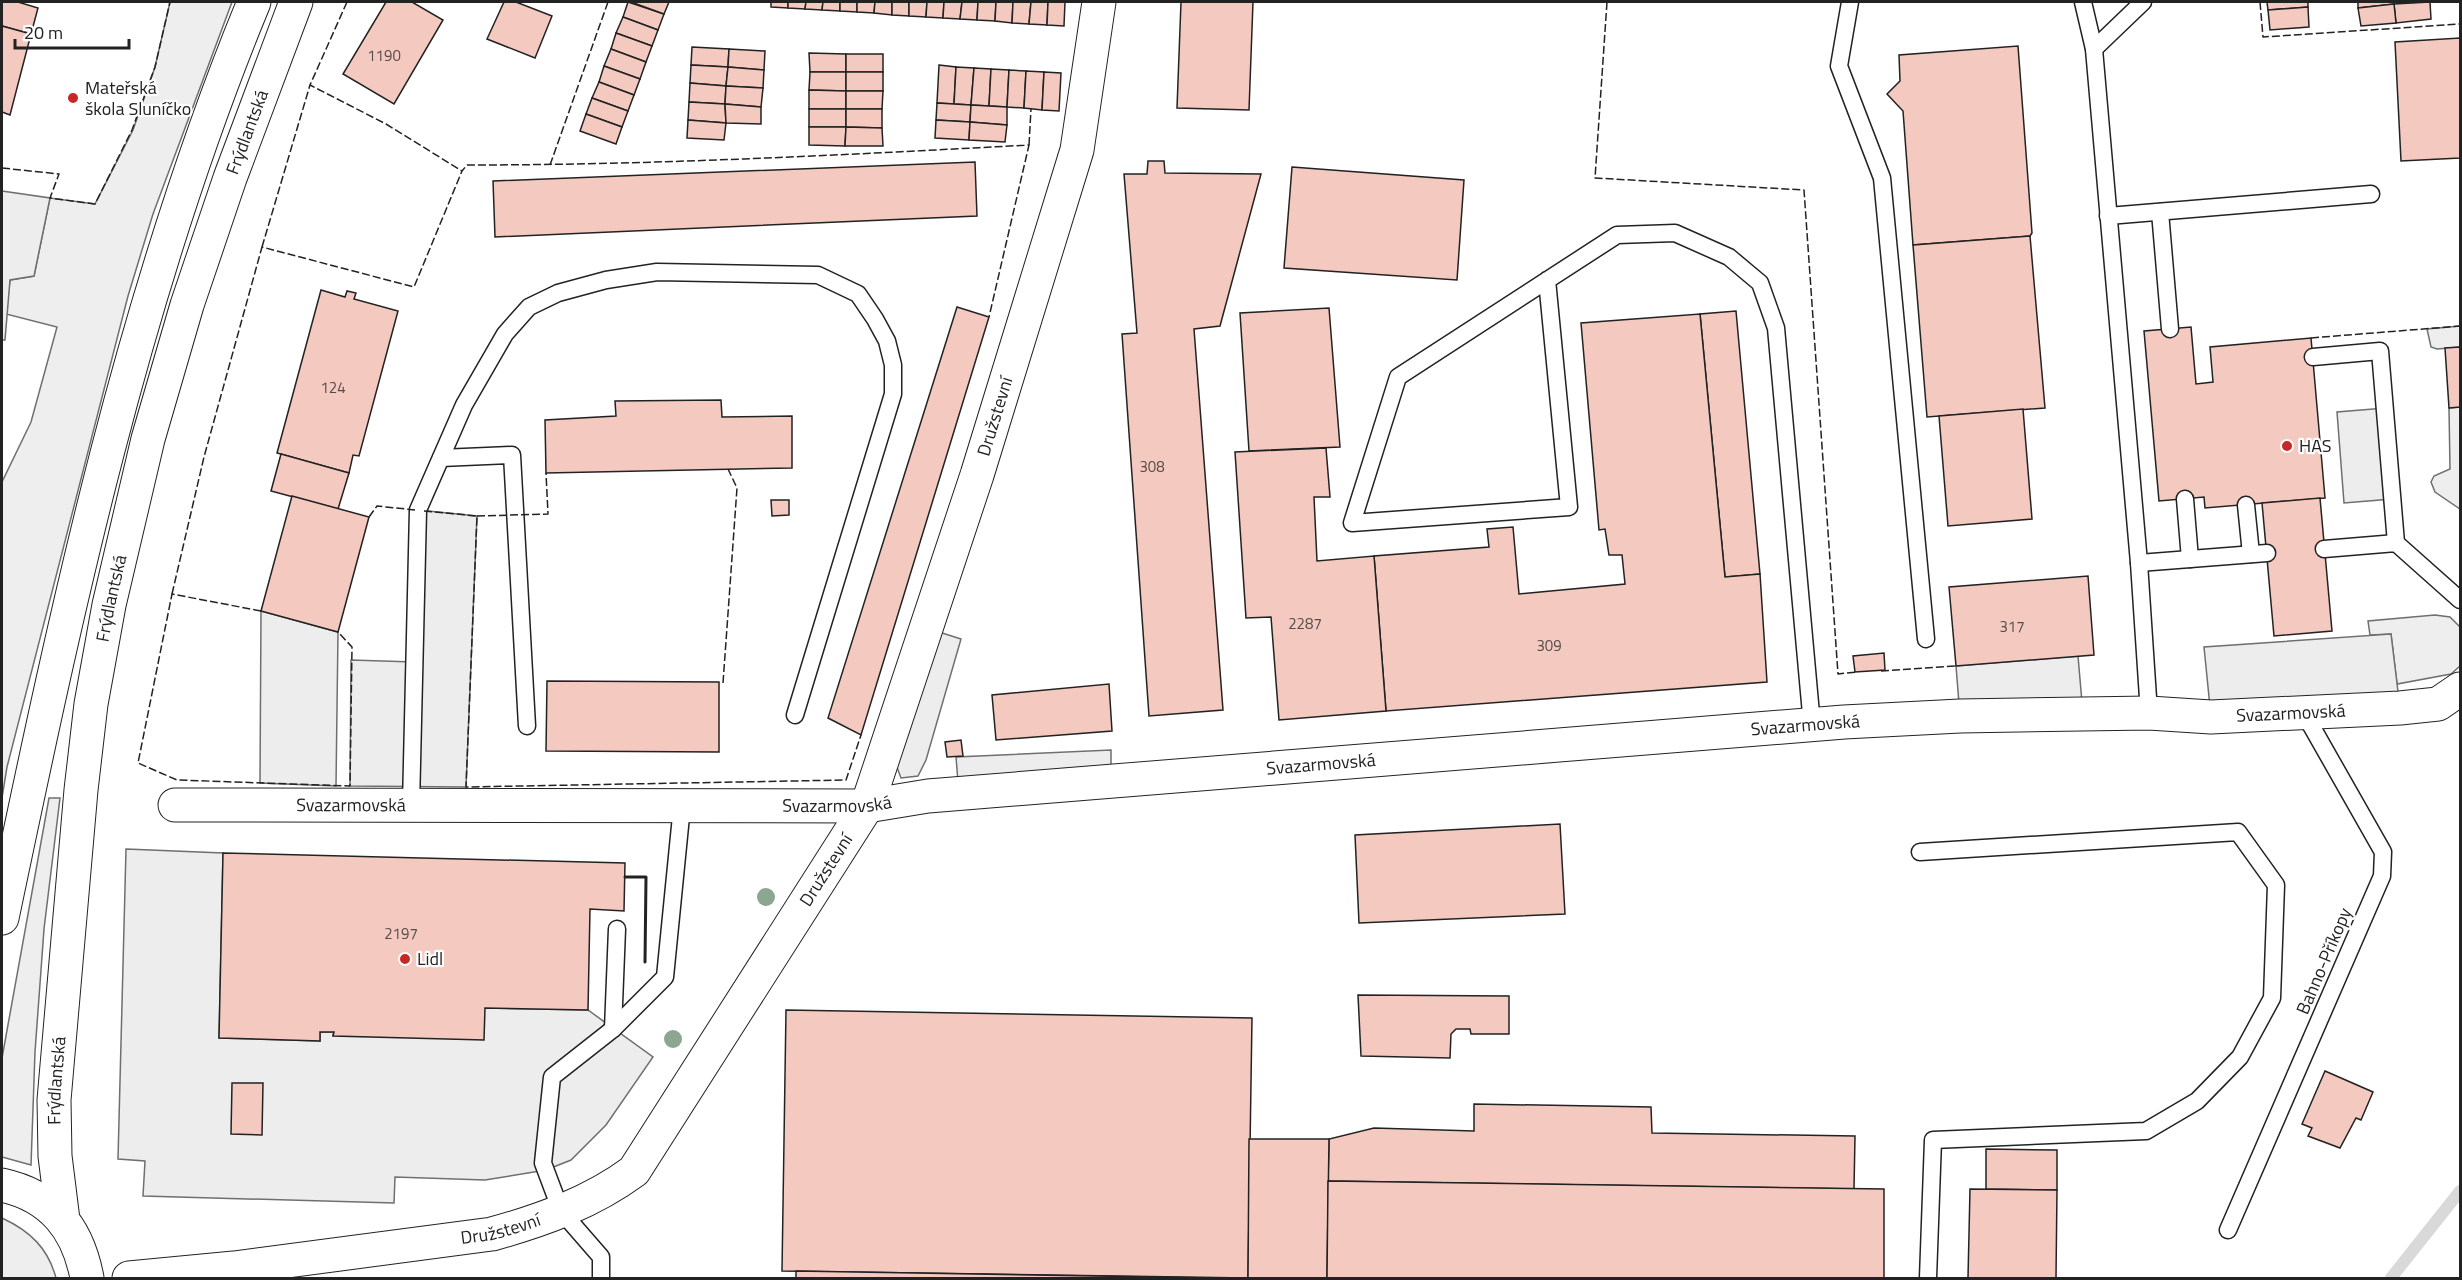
<svg xmlns="http://www.w3.org/2000/svg" width="2462" height="1280" font-family="'Titillium Web',sans-serif">
<style>
.green{fill:#eee;stroke:#6f6f6f;stroke-width:1.5}
.parking{fill:#ededed;stroke:#6f6f6f;stroke-width:1.5}
.lines{fill:none;stroke-linecap:round;stroke-linejoin:round}
.stream{stroke:#d9d9d9;stroke-width:12}
.building{fill:#f3c9c0;stroke:#222;stroke-width:1.5}
.lane-casing{stroke:#222;stroke-width:19}
.street-casing{stroke:#222;stroke-width:35}
.primary-casing{stroke:#222;stroke-width:35}
.lane{stroke:#fff;stroke-width:16}
.street{stroke:#fff;stroke-width:33}
.primary{stroke:#fff;stroke-width:33}
.fence{stroke:#222;stroke-width:1.5;stroke-dasharray:8 3;stroke-linecap:butt}
.wall{stroke:#222;stroke-width:3}
.tree{fill:#8da692}
.poi-dot{fill:#c62828;stroke:#fff;stroke-width:2}
.labels{text-anchor:middle;stroke-width:4.5;stroke-linejoin:round;paint-order:stroke}
.number-label{font-size:15px;fill:#564c4a}
.poi-label{font-size:18px;fill:#222;stroke:#fff;text-anchor:start}
.street-label{font-size:18px;fill:#222;stroke:#fff}
</style>
<rect width="100%" height="100%" fill="#fff"/>
<g class="green">
<polygon points="170,2 232,2 153,214 128,296 7,767 2,798 2,482 31,422 57,327 6,314 10,280 34,276 50,198 95,204 133,130 155,67"/>
<polygon points="2460,326 2460,347 2437,349 2431,347 2427,329"/>
<polygon points="2460,407 2460,509 2435,492 2431,482 2434,476 2450,469 2449,408"/>
<polygon points="2435,615 2450,617 2460,627 2460,666 2451,674 2397,684 2391,634 2370,635 2368,621"/>
<polygon points="49,798 60,798 44,929 35,1052 31,1165 2,1157 2,1058"/>
<path d="M2 1218C30 1231 48 1248 56 1278H2Z"/>
</g>
<g class="parking">
<polygon points="2,191 50,198 34,276 10,280 5,340 2,340"/>
<polygon points="2385,408 2392,499 2344,503 2337,412"/>
<polygon points="418,510 477,516 466,787 350,786 351,660 414,662"/>
<polygon points="261,611 338,632 336,786 260,783"/>
<polygon points="936,631 961,639 926,760 918,776 901,778 895,762"/>
<polygon points="2391,634 2400,708 2211,717 2204,647"/>
<polygon points="2078,656 2083,714 1960,716 1956,666"/>
<polygon points="1111,750 1111,781 959,794 956,757"/>
<polygon points="126,849 223,853 219,1038 320,1041 320,1032 334,1032 333,1035 485,1008 588,1010 653,1057 606,1125 571,1160 546,1170 485,1180 395,1177 394,1203 143,1196 145,1161 118,1159"/>
</g>
<g class="lines">
<polyline class="stream" points="2391,1278 2460,1191"/>
</g>
<g class="building">
<polygon points="2,2 18,2 38,8 31,34 2,26"/>
<polygon points="386,2 412,2 443,20 394,104 343,74"/>
<polygon points="504,2 516,2 552,16 535,58 487,39"/>
<polygon points="628,2 664,14 658,30 623,17"/>
<polygon points="631,2 669,2 664,14"/>
<polygon points="771,2 788,2 788,8 771,7"/>
<polygon points="788,2 806,2 805,9 788,8"/>
<polygon points="806,2 823,2 822,10 805,9"/>
<polygon points="823,2 840,2 840,11 822,10"/>
<polygon points="840,2 857,2 857,12 840,11"/>
<polygon points="857,2 875,2 874,13 857,12"/>
<polygon points="875,2 892,2 892,15 874,13"/>
<polygon points="892,2 909,2 909,16 892,15"/>
<polygon points="909,2 927,2 926,17 909,16"/>
<polygon points="927,2 944,2 943,18 926,17"/>
<polygon points="944,2 962,2 960,19 943,18"/>
<polygon points="962,2 978,2 977,20 960,19"/>
<polygon points="978,2 996,2 995,21 977,20"/>
<polygon points="996,2 1013,2 1012,23 995,21"/>
<polygon points="1013,2 1031,2 1029,24 1012,23"/>
<polygon points="1031,2 1048,2 1047,25 1029,24"/>
<polygon points="1048,2 1065,2 1064,26 1047,25"/>
<polygon points="1181,2 1253,2 1249,110 1177,108"/>
<polygon points="2267,2 2308,2 2308,7 2268,10"/>
<polygon points="2358,2 2394,2 2394,4 2358,8"/>
<polygon points="2430,2 2431,19 2396,23 2394,4"/>
<polygon points="2394,4 2396,23 2361,26 2358,8"/>
<polygon points="2308,7 2309,27 2270,30 2268,10"/>
<polygon points="623,17 658,30 652,46 616,33"/>
<polygon points="2,26 31,34 10,115 2,112"/>
<polygon points="616,33 652,46 646,62 611,49"/>
<polygon points="2460,38 2460,158 2401,161 2395,42"/>
<polygon points="2018,46 2032,233 2030,236 1913,245 1903,111 1887,94 1900,81 1899,55"/>
<polygon points="692,47 729,49 728,67 691,65"/>
<polygon points="611,49 646,62 640,79 604,66"/>
<polygon points="729,49 765,51 764,70 728,67"/>
<polygon points="809,53 846,54 846,72 810,72"/>
<rect x="846" y="54" width="37" height="18"/>
<polygon points="691,65 728,67 726,86 690,83"/>
<polygon points="939,65 956,67 954,104 937,103"/>
<polygon points="604,66 640,79 634,95 599,82"/>
<polygon points="728,67 764,70 763,88 726,86"/>
<polygon points="956,67 974,68 971,105 954,104"/>
<polygon points="974,68 991,69 989,106 971,105"/>
<polygon points="991,69 1009,70 1007,107 989,106"/>
<polygon points="1009,70 1026,71 1024,108 1007,107"/>
<polygon points="1026,71 1044,72 1042,110 1024,108"/>
<polygon points="810,72 846,72 846,91 809,90"/>
<rect x="846" y="72" width="37" height="19"/>
<polygon points="1044,72 1061,73 1059,111 1042,110"/>
<polygon points="599,82 634,95 628,111 592,98"/>
<polygon points="690,83 726,86 725,104 689,102"/>
<polygon points="726,86 763,88 761,107 725,104"/>
<polygon points="809,90 846,91 846,109 809,109"/>
<polygon points="846,91 883,91 882,109 846,109"/>
<polygon points="592,98 628,111 622,127 586,114"/>
<polygon points="689,102 725,104 726,123 688,120"/>
<polygon points="937,103 971,105 970,122 936,120"/>
<polygon points="725,104 761,107 761,124 726,123"/>
<polygon points="971,105 1007,107 1007,125 970,122"/>
<rect x="809" y="109" width="37" height="18"/>
<polygon points="846,109 882,109 882,128 846,127"/>
<polygon points="586,114 622,127 616,144 580,131"/>
<polygon points="688,120 726,123 724,140 687,138"/>
<polygon points="936,120 970,122 969,140 935,138"/>
<polygon points="970,122 1007,125 1005,142 969,140"/>
<polygon points="809,127 846,127 845,146 809,145"/>
<polygon points="846,127 882,128 883,146 845,146"/>
<polygon points="1148,161 1164,161 1165,173 1261,174 1220,326 1194,329 1223,710 1149,716 1122,334 1137,333 1124,174 1147,174"/>
<polygon points="975,162 977,216 495,237 493,181"/>
<polygon points="1292,167 1464,180 1457,280 1284,268"/>
<polygon points="2030,236 2045,408 1927,417 1913,245"/>
<polygon points="321,290 345,297 347,291 356,293 354,299 398,311 359,456 353,455 349,473 277,453"/>
<polygon points="957,307 989,317 861,735 828,718"/>
<polygon points="1329,308 1340,447 1249,451 1240,313"/>
<polygon points="1736,311 1760,574 1725,577 1700,314"/>
<polygon points="1700,314 1725,577 1760,574 1767,682 1386,711 1374,556 1489,547 1487,529 1513,527 1519,594 1625,584 1622,555 1609,555 1605,529 1599,530 1581,323"/>
<polygon points="2191,327 2196,384 2213,382 2210,347 2311,338 2325,498 2205,508 2204,497 2159,501 2144,331"/>
<polygon points="2460,347 2460,407 2449,408 2445,348"/>
<polygon points="721,400 722,417 792,416 792,468 546,473 545,420 616,416 615,401"/>
<polygon points="2023,409 2032,519 1948,526 1939,416"/>
<polygon points="1326,448 1330,497 1314,497 1317,561 1374,556 1386,711 1279,720 1271,617 1246,618 1235,452"/>
<polygon points="281,454 349,473 338,509 271,491"/>
<polygon points="292,496 369,517 338,632 261,611"/>
<polygon points="2320,498 2332,631 2274,636 2262,503"/>
<polygon points="771,500 789,500 789,515 772,516"/>
<polygon points="2088,576 2094,655 1956,666 1949,587"/>
<polygon points="1884,653 1885,670 1855,672 1853,656"/>
<polygon points="547,681 719,682 719,752 546,751"/>
<polygon points="1109,684 1112,731 996,740 992,695"/>
<polygon points="961,740 963,756 947,757 945,742"/>
<polygon points="1560,824 1565,914 1359,923 1355,835"/>
<polygon points="223,853 625,863 624,911 590,909 588,1010 485,1008 484,1040 333,1036 334,1032 320,1032 320,1041 219,1038"/>
<polygon points="1358,995 1509,996 1509,1034 1471,1034 1470,1029 1456,1029 1451,1034 1450,1058 1361,1056"/>
<polygon points="786,1010 1252,1018 1248,1278 782,1271"/>
<polygon points="2325,1071 2373,1092 2361,1120 2356,1118 2340,1148 2308,1136 2312,1128 2302,1124"/>
<polygon points="232,1083 263,1083 262,1135 231,1134"/>
<polygon points="1474,1104 1651,1107 1652,1133 1855,1136 1854,1189 1328,1181 1329,1139 1374,1128 1474,1131"/>
<polygon points="1249,1139 1329,1139 1327,1278 1248,1278"/>
<polygon points="1986,1149 2057,1150 2057,1190 1986,1189"/>
<polygon points="1328,1181 1884,1189 1884,1278 1327,1278"/>
<polygon points="1970,1189 2057,1190 2056,1278 1968,1278"/>
<polygon points="796,1271 1217,1278 796,1278"/>
</g>
<g class="lines">
<g class="lane-casing">
<g id="lane">
<polyline points="1850,2 1839,66 1882,178 1926,639"/>
<polyline points="2083,2 2094,49 2139,563 2149,713"/>
<polyline points="2094,49 2143,2"/>
<polyline points="2160,212 2170,329"/>
<polyline points="2108,216 2371,194"/>
<polyline points="1547,280 1569,507 1352,523 1398,377 1617,235 1675,233 1729,257 1760,283 1776,328 1812,725"/>
<polyline points="2313,357 2380,351 2396,543"/>
<polyline points="441,458 512,455 527,726"/>
<polyline points="2185,499 2190,559"/>
<polyline points="2246,505 2251,554"/>
<polyline points="2324,549 2396,543 2460,600"/>
<polyline points="2139,563 2267,553"/>
<polyline points="411,805 418,510 464,405 505,334 529,307 558,293 606,280 657,272 818,275 858,294 875,319 887,341 893,365 893,394 795,715"/>
<polyline points="1920,852 2238,832 2276,885 2272,998 2240,1057 2197,1101 2146,1131 1933,1140 1928,1278"/>
<polyline points="613,1029 617,929"/>
<polyline points="2228,1230 2382,876 2383,852 2304,713"/>
<polyline points="601,1278 601,1257 561,1211 543,1163 552,1077 613,1029 665,977 682,806"/>
</g>
</g>
<g class="street-casing">
<g id="street">
<path id="s1" d="M175 805 867 806 928 796 1844 722 1960 716 2149 713 2211 717 2400 708 2438 704 2460 689"/>
<path id="s2" d="M129 1278 234 1268 492 1234C543 1220 592 1202 634 1171L867 806 977 475 1077 150 1099 2"/>
</g>
</g>
<g class="primary-casing">
<g id="primary">
<path d="M2 918C67 608 133 295 254 2"/>
<path d="M2 1185C52 1196 78 1229 87 1278"/>
<path id="s3" d="M63 1220 55 1156 54 1100 81 790 91 704 109 605 148 439 187 305 230 178 296 2"/>
</g>
</g>
<use href="#lane" class="lane"/>
<use href="#street" class="street"/>
<use href="#primary" class="primary"/>
<g class="fence">
<polyline points="347,2 310,85 386,124 462,171"/>
<polyline points="1607,2 1595,178 1804,190 1838,674 1857,672"/>
<polyline points="2260,2 2263,37 2460,24"/>
<polyline points="1029,145 1031,109"/>
<polyline points="550,165 608,2"/>
<polyline points="2,168 59,174 50,198 95,204 132,130 155,67 170,2"/>
<polyline points="262,247 310,85"/>
<polyline points="2311,338 2460,326"/>
<polyline points="424,511 477,516 466,787 846,780 861,735"/>
<polyline points="477,516 548,514 546,473"/>
<polyline points="369,517 377,506 415,510"/>
<path d="M172 594 204 457 262 247 414 287 462 171 467 165C655 165 842 155 1029 145L989 317"/>
<polyline points="261,611 172,594 138,763 177,780 350,786 352,647 338,632"/>
<polyline points="1881,671 1956,666"/>
<polyline points="723,683 737,488 728,469"/>
</g>
<polyline class="wall" points="625,877 646,877 645,962"/>
</g>
<g class="tree">
<circle cx="766" cy="897" r="9"/>
<circle cx="673" cy="1039" r="9"/>
</g>
<g class="poi-dot">
<circle cx="73" cy="98" r="6"/>
<circle cx="2287" cy="446" r="6"/>
<circle cx="405" cy="959" r="6"/>
</g>
<g class="labels">
<g class="number-label">
<text x="384" y="61">1190</text>
<text x="333" y="393">124</text>
<text x="1152" y="472">308</text>
<text x="1305" y="629">2287</text>
<text x="2012" y="632">317</text>
<text x="1549" y="651">309</text>
<text x="401" y="939">2197</text>
</g>
<g class="poi-label">
<text x="85" y="94">Mateřská<tspan x="85" dy="21">škola Sluníčko</tspan></text>
<text x="2299" y="452">HAS</text>
<text x="417" y="965">Lidl</text>
</g>
<g class="street-label">
<text dy="6" stroke="none"><textPath href="#s3" startOffset="1112">Frýdlantská</textPath></text>
<text dy="6" stroke="none"><textPath href="#s2" startOffset="1365">Družstevní</textPath></text>
<text dy="6" stroke="none"><textPath href="#s3" startOffset="626">Frýdlantská</textPath></text>
<text dy="6" stroke="none"><textPath href="#s1" startOffset="2120">Svazarmovská</textPath></text>
<text dy="6" stroke="none"><textPath href="#s1" startOffset="1634">Svazarmovská</textPath></text>
<text dy="6" stroke="none"><textPath href="#s1" startOffset="1148">Svazarmovská</textPath></text>
<text dy="6" stroke="none"><textPath href="#s1" startOffset="662">Svazarmovská</textPath></text>
<text dy="6" stroke="none"><textPath href="#s1" startOffset="176">Svazarmovská</textPath></text>
<text dy="6" stroke="none"><textPath href="#s2" startOffset="879">Družstevní</textPath></text>
<text transform="translate(2324 961) rotate(-67)" y="6">Bahno-Příkopy</text>
<text dy="6" stroke="none"><textPath href="#s3" startOffset="140">Frýdlantská</textPath></text>
<text dy="6" stroke="none"><textPath href="#s2" startOffset="375">Družstevní</textPath></text>
</g>
</g>
<rect width="2462" height="1280" fill="none" stroke="#222222" stroke-width="6"/>
<path d="M15 39v9h114v-9" fill="none" stroke="#222222" stroke-width="3"/>
<text x="24" y="39" font-size="18" fill="#222222" stroke="#ffffff" stroke-width="4.5" paint-order="stroke">20 m</text>
</svg>
